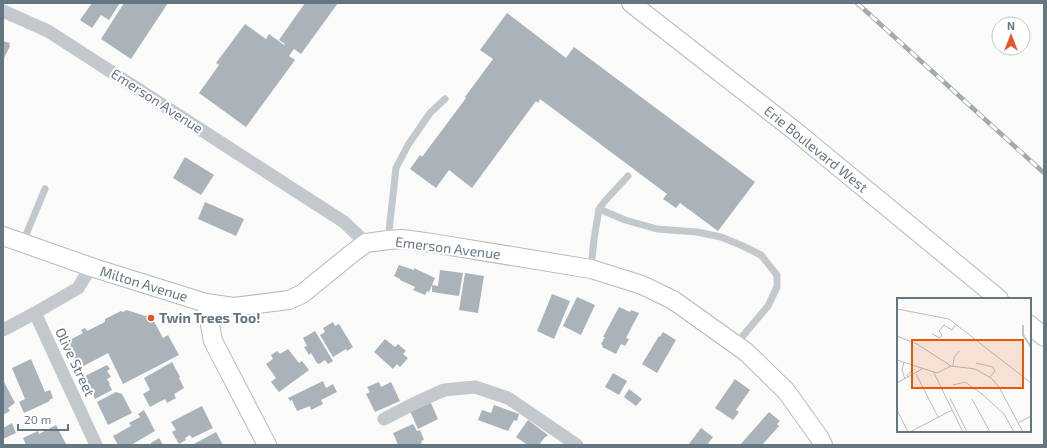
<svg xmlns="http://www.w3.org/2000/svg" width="1047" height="448" font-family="'Exo 2',sans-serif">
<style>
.building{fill:#aab3b9}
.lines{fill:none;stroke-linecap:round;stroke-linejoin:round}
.secondary-casing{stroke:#b3babf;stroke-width:20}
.lane{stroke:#c3c8cc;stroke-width:7}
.street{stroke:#c3c8cc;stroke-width:13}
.secondary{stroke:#fff;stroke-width:18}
.rail-casing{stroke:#a2aab0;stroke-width:4.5}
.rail{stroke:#fff;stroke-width:3;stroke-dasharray:9;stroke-linecap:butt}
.poi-dot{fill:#e4572e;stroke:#fff;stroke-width:1.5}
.labels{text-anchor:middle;stroke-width:4;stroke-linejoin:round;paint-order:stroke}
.street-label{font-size:14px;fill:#657683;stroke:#fff}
.poi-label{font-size:14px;font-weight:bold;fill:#657683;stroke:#fff;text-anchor:start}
.inset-river{fill:none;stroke:#bbc7cb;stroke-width:2}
.inset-road{fill:none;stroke:#b5bdc2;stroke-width:1}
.view{fill:#e8590c;fill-opacity:0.15;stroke:#e8590c;stroke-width:2}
.inset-edge{fill:none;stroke:#657683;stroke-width:2}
</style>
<rect width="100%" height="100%" fill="#fafaf8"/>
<g class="building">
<polygon points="92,3 120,3 109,20 101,15 92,28 80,20"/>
<polygon points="124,3 168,3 131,59 101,39"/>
<polygon points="305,3 338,3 301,54 294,49 289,56 295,60 246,127 199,93 219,65 216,63 245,24 266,39 269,34 284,45 285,44 279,40"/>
<polygon points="507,13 566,58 574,47 755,182 718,231 680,203 676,208 663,199 667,194 540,99 538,103 536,101 472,188 449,170 436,188 410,169 420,155 422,157 466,98 465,97 493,59 480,50"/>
<polygon points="3,41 10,43 9,45 10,46 3,60"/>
<polygon points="185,157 214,175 201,195 173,178"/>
<polygon points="205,202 244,219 236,236 198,219"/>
<polygon points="399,265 414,270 414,268 435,278 429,292 427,291 425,295 413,290 415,287 400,280 400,279 394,276"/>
<polygon points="440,270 463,273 459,296 432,292 432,285 438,286"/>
<polygon points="465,273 484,276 478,313 459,310"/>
<polygon points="552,294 570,301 554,339 537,331"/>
<polygon points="577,297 595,305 581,335 563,326"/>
<polygon points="619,307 630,312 631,310 639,313 626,338 629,339 625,346 621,344 616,354 602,347 603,346 601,344 605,337 603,337"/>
<polygon points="127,310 145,316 150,314 163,338 168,335 179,355 123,384 108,353 80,368 66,342 83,333 81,330 85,328 87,331 105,322 105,319 121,311 123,312"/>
<polygon points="333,322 335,326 339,324 353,347 347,351 346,349 333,357 320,335 325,332 323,328"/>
<polygon points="315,331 333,361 328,364 325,360 319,364 317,363 311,353 309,355 304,347 307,346 303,338"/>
<polygon points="663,332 676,340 657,373 642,364 659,336 660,337"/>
<polygon points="385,339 395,347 398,344 406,351 403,354 408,358 400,367 397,364 393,369 374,352"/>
<polygon points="288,349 299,363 302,361 309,370 279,392 271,382 276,378 266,364 273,359 271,355 277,351 280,354"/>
<polygon points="31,359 45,392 50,390 53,398 49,400 50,401 24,413 19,402 25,399 12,368"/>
<polygon points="172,362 180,377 179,378 184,388 174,394 176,398 167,403 165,399 150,407 143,394 150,390 144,378"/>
<polygon points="107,365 110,369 107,371 111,377 107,379 110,384 109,384 112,390 95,399 83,377"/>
<polygon points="613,373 627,381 619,395 605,387"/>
<polygon points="735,379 750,390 736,410 739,412 733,420 715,408"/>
<polygon points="3,380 15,403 8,408 10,411 3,415"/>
<polygon points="323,381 326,388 333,384 337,392 321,400 323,404 311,410 310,406 297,411 292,400 290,401 288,398"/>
<polygon points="379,382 381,387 391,382 400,401 375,412 366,394 370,392 367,387"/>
<polygon points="629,389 642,399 636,406 624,397"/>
<polygon points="116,392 122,394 132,413 108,425 97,402"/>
<polygon points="430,401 438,419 418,429 410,411"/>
<polygon points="494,405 519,414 517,421 514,420 508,431 478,420 482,410 491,413"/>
<polygon points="202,406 213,428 192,438 190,435 185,438 186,440 179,444 172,432 176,430 171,422"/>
<polygon points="144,410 155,431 131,445 118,445 113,436 131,426 129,423 140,417 138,414"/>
<polygon points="769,412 780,421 777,424 779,426 762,445 740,445"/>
<polygon points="528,420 548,435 546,437 545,437 539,445 528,445 516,437"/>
<polygon points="12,423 16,433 3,439 3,428"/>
<polygon points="413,424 417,431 420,430 424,440 421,441 422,443 418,445 398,445 393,433"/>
<polygon points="56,425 66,444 64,445 26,445 23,438 38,431 39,434"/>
<polygon points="701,428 713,437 707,445 690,445 689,444"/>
<polygon points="216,432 223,445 192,445"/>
<polygon points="159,438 163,445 149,445 151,444 151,443"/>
</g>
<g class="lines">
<g class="secondary-casing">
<g id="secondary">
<polyline points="631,3 795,131 999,299"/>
<polyline points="3,236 91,267 206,303 234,307 289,300 302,294 350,255 366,243 388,240 403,239 432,243 591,269 642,285 673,300 746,352 786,391 819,437 823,445"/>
<polyline points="206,303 213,341 267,445"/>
<polyline points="1030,325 1044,337"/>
</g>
</g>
<g class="lane">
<polyline points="599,209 625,220 657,229 697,232 721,237 743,246 761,255 777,275 777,287 768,306 736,344"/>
<polyline points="388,240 396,168 408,145 430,113 445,99"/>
<polyline points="23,242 45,189"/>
<polyline points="591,269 594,239 599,209 605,201 628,176"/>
</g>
<g class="street">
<polyline points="3,11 48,31 344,222 366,243"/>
<polyline points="35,313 96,445"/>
<polyline points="3,330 35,313 78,288 91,267"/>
<polyline points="384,419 413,404 444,390 475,387 508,398 577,445"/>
</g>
<use href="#secondary" class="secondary"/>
<g class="rail-casing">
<polyline id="rail" points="857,3 1044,173"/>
</g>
<use href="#rail" class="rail"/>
</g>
<circle class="poi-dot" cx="151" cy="318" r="4"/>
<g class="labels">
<g class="street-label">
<text transform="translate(157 101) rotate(33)" y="5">Emerson Avenue</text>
<text transform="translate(816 149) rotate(39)" y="5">Erie Boulevard West</text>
<text transform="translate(448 248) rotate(7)" y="5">Emerson Avenue</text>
<text transform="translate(144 284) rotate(17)" y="5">Milton Avenue</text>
<text transform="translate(75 362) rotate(65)" y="5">Olive Street</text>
</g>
<g class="poi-label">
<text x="159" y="323">Twin Trees Too!</text>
</g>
</g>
<g transform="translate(897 298)">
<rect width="134" height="134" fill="#fafaf8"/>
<path class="inset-river" d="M126 27V37L134 49"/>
<path class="inset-road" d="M0 11 52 21 134 85M35 36 43 40 45 37 42 33 47 27 55 32 59 26M0 38 20 46 54 68 78 71 94 80 102 89 126 134M0 62 40 75 54 68M7 64 5 72 8 81M79 65 96 69 98 73 93 79M56 68 57 60 62 53M37 75 66 134M19 76 41 119M11 80 10 77 14 74 15 68M0 85 25 71M56 87 68 84 85 96 107 116 117 134M53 100 70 134M75 101 93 134M0 112 11 134M121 125 134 118M13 134 55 112"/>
<path class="view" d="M15 42H126V90H15Z"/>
<rect width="134" height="134" class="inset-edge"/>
</g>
<rect width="1047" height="448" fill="none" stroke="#657683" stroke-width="8"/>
<g transform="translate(1011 36)"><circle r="19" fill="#ffffff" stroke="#c1c8cd"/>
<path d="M0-3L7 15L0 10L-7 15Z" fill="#e4572e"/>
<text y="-6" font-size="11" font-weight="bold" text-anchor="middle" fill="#657683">N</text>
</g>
<path d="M18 424v6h50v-6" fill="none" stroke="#657683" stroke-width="2"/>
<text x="24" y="424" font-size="12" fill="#657683" stroke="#ffffff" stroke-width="3" paint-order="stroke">20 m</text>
</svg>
